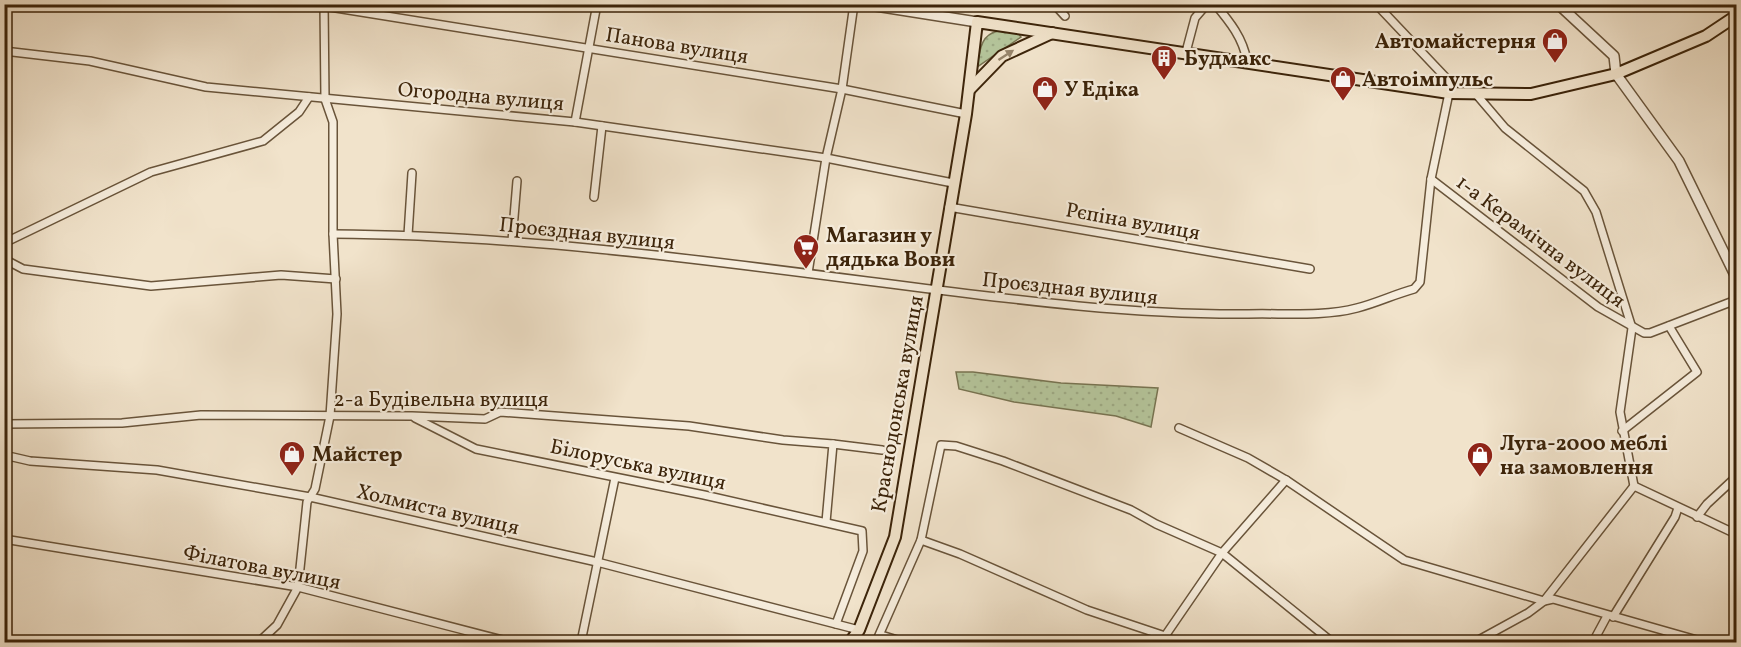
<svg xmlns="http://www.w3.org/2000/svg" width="1741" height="647" font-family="Vollkorn,serif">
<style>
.grass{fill:url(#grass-dots);stroke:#787452;stroke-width:1.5}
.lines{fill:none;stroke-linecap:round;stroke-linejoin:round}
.minor-casing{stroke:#69543a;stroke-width:10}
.tertiary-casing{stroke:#69543a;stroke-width:12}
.primary-casing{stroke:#3c240a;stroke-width:14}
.minor{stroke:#f6eddd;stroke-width:7}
.tertiary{stroke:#f6eddd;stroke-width:9}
.primary{stroke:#f1e3cb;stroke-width:10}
.oneway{fill:#96846a}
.labels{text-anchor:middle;stroke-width:4.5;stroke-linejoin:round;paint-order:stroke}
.poi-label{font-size:21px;font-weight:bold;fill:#3c240a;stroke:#f6eddd;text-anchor:start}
.street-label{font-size:21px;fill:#3c240a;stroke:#f6eddd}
</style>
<defs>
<pattern id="grass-dots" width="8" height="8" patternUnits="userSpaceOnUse" patternTransform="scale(1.5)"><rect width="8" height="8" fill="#b5c59b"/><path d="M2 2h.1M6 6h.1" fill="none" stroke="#9da984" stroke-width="1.8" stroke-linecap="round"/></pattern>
</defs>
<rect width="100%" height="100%" fill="#f1e3cb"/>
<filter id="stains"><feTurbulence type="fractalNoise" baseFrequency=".00333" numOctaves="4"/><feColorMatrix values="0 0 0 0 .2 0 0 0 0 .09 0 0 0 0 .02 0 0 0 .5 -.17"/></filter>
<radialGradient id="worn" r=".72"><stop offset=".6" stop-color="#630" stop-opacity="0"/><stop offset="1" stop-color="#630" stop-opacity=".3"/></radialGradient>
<g class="grass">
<path d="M998 31 1018 33 1021 37 977 67C980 51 980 35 998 31Z"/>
<polygon points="956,372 973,372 1061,383 1158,388 1151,427 1116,416 1014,402 959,389"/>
</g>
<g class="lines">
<g class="minor-casing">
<g id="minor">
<polyline points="311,4 842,89 966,114"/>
<polyline points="1054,4 1065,16"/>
<path d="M1215 4C1230 22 1243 38 1247 61"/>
<polyline points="4,51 90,61 206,87 575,122 826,158 953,183"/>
<polyline points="1186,52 1195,18 1207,4"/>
<polyline points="1476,94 1505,128 1584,191 1596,212 1632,328 1620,412 1634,486"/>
<polyline points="575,122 597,4"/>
<polyline points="1431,179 1598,307 1644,333 1650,333 1736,300"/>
<polyline points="594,197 602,126"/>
<polyline points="949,207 1310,269"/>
<path d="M333 234C511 235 690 258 867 281 995 297 1119 315 1248 314 1283 313 1323 317 1357 308 1377 303 1395 294 1414 289L1420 282 1431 179 1449 93V81L1376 4"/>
<polyline points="408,235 412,173"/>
<polyline points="512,241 517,181"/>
<polyline points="4,243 151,172 263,141 299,112 309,97"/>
<polyline points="4,259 23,269 151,286 281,275 336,279"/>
<polyline points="808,273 826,158 842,89 854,4"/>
<polyline points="415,418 476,449 704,495 862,531 863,551 836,624"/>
<polyline points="4,424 122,423 201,415 412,416 485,419 500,412 689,426 783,440 833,444 826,522"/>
<polyline points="1179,428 1248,458 1286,480 1404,560 1544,601 1553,599 1704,642"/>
<polyline points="1622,431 1697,372 1669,326"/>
<polyline points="833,444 882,450"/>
<polyline points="4,455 30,461 157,470 310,497 597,562 859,630"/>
<polyline points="1634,486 1736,534"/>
<polyline points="1697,517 1707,504 1736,477"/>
<polyline points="4,539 298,587 510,642"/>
<polyline points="921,540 960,554 1087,610 1165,636 1175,642"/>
<polyline points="1613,617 1675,517 1678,508"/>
<polyline points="881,635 904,642"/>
<polyline points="1165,636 1222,553 1286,480"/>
<polyline points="253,642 261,640 277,625 298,587 307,502 315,489 330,416 337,314 333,234 333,122 325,99 324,4"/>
<polyline points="581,642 615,478"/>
<polyline points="876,642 921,540 941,445 956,446 1003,461 1131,510 1156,524 1222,553 1332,642"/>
<polyline points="1475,642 1528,613 1544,601 1634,486"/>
<polyline points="1593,642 1607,616"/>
</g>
</g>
<g class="tertiary-casing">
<g id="tertiary">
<polyline points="863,4 977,22"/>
<polyline points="1558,4 1614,56 1616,74 1679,161 1736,277"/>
</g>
</g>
<g class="primary-casing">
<g id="primary">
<polyline points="970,89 1002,56 1052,33"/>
<polyline points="850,642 859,630 895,537 966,114 977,22 1449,93 1531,94 1616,74 1706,36 1736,16"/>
</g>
</g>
<use href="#minor" class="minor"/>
<use href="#tertiary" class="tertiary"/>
<use href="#primary" class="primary"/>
</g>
<defs><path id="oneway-solid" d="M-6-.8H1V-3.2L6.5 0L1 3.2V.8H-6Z" transform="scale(1.5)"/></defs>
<use class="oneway" href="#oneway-solid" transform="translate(1006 55) rotate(-33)"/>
<defs>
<g id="shop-pin" transform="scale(1.35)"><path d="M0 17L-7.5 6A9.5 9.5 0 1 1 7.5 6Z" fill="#8f2418" stroke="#f6eddd"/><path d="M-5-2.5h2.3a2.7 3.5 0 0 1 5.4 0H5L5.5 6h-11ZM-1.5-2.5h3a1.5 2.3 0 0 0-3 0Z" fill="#fff"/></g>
<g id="building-pin" transform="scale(1.35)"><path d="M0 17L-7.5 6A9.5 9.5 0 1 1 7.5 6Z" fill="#8f2418" stroke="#f6eddd"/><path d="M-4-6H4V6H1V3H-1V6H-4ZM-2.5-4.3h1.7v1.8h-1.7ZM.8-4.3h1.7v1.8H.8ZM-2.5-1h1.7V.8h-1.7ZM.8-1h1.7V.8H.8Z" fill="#fff"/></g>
<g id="supermarket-pin" transform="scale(1.35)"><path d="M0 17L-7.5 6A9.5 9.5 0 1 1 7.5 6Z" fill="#8f2418" stroke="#f6eddd"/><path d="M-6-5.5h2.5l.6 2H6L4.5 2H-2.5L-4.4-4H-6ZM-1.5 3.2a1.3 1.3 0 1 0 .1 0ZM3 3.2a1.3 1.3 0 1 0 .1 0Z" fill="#fff"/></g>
</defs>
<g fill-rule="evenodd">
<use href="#shop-pin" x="1555" y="41"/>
<use href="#building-pin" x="1164" y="58"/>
<use href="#shop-pin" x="1343" y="79"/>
<use href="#shop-pin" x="1045" y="89"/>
<use href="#supermarket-pin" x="806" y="247"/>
<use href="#shop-pin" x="292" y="454"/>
<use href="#shop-pin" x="1480" y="455"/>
</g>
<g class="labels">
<g class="poi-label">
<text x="1536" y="48" text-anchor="end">Автомайстерня</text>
<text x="1184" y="65">Будмакс</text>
<text x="1362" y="86">Автоімпульс</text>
<text x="1064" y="96">У Едіка</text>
<text x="826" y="242">Магазин у<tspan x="826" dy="24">дядька Вови</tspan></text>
<text x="1500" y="450">Луга-2000 меблі<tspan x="1500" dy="24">на замовлення</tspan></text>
<text x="312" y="461">Майстер</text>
</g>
<g class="street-label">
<text transform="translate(677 45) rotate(9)" y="7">Панова вулиця</text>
<text transform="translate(481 96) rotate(5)" y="7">Огородна вулиця</text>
<text transform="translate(1133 221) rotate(10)" y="7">Рєпіна вулиця</text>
<text transform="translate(587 233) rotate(6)" y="7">Проєздная вулиця</text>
<text transform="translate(1541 241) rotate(37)" y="7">1-а Керамічна вулиця</text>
<text transform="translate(1070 288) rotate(6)" y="7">Проєздная вулиця</text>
<text x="441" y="406">2-а Будівельна вулиця</text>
<text transform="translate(897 404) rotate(-80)" y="7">Краснодонська вулиця</text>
<text transform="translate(638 464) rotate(12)" y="7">Білоруська вулиця</text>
<text transform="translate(438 509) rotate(13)" y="7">Холмиста вулиця</text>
<text transform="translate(262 567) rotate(11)" y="7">Філатова вулиця</text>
</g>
</g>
<rect width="1741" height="647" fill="none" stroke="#f1e3cb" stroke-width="24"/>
<rect x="6" y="6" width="1729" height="635" fill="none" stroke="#3c240a" stroke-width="3"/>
<rect x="12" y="12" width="1717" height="623" fill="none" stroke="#3c240a" stroke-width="1.5"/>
<rect width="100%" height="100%" filter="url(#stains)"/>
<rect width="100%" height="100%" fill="url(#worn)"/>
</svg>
